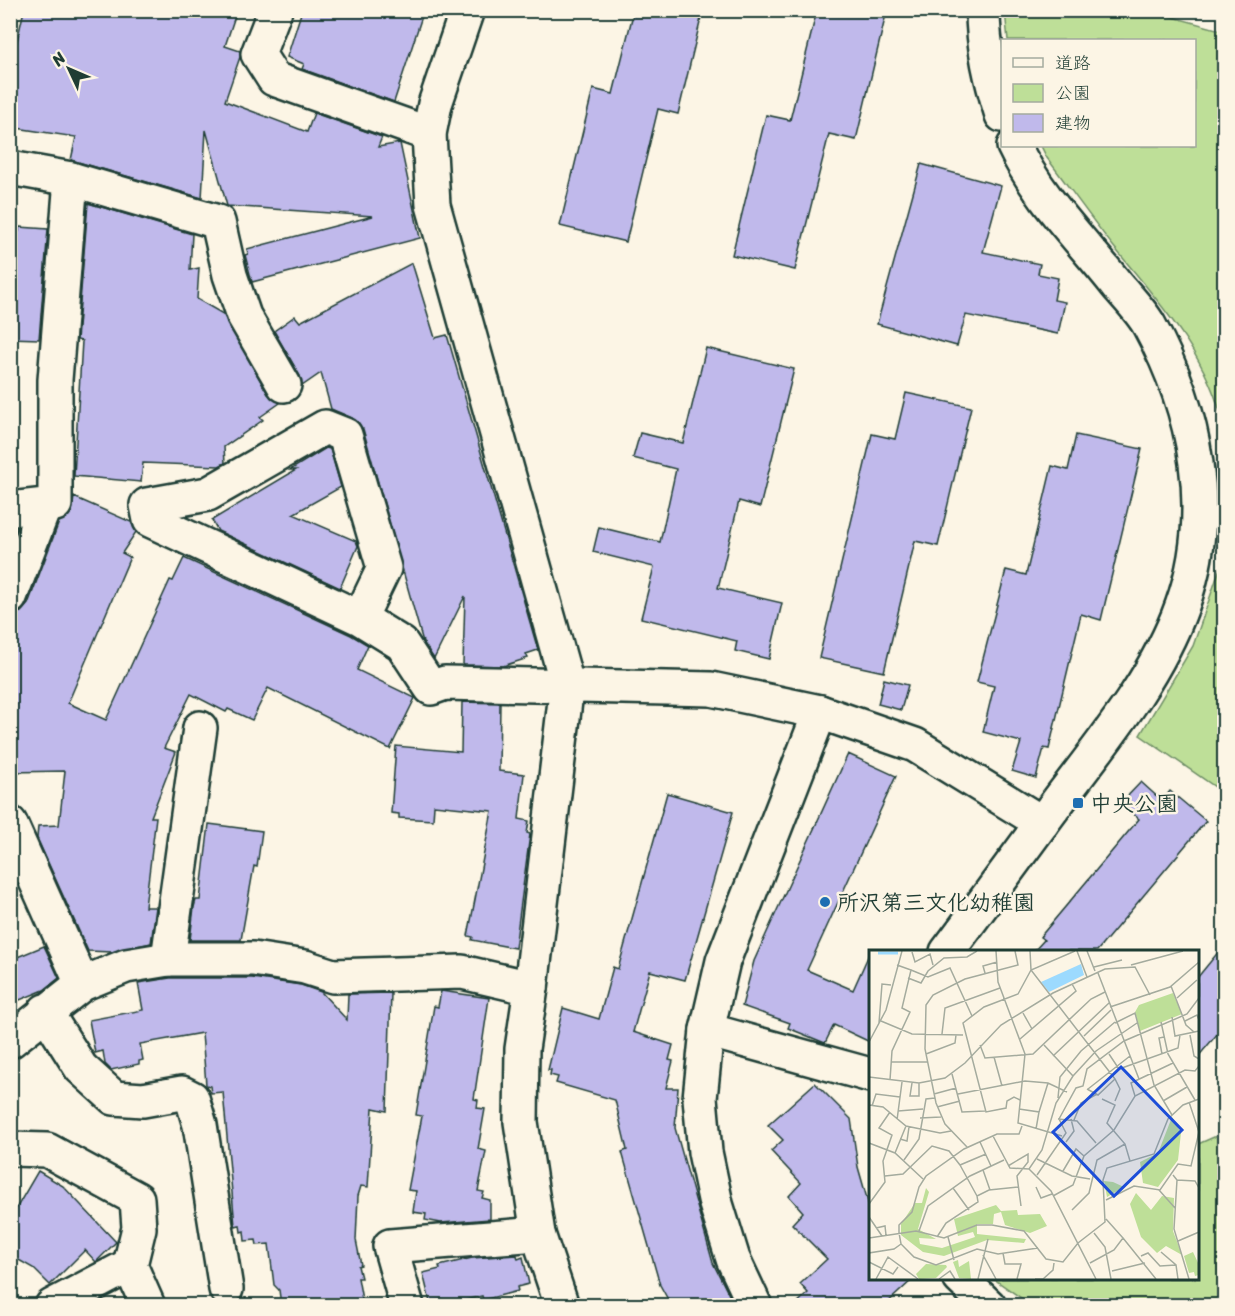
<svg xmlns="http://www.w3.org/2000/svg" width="1235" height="1316" font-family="Sriracha,'Klee One',sans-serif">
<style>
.green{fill:#bedf98;stroke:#6e8e66;stroke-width:1.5}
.building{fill:#c0b9eb;stroke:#1f3d34;stroke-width:1.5}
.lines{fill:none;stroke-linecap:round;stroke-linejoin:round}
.minor-casing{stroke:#1f3d34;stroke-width:38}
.minor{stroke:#fcf5e5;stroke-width:33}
.poi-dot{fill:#1f6fb2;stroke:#fcf5e5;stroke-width:2}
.labels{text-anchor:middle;stroke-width:5;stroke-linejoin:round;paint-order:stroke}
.poi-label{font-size:22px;font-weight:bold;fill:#1f3d34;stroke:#fcf5e5;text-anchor:start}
.inset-river{fill:none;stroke:#9cdafe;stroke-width:3}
.inset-road{fill:none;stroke:#a4ab9e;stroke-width:1.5}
.view{fill:#1d4ed8;fill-opacity:0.15;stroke:#1d4ed8;stroke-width:3}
.inset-edge{fill:none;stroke:#1f3d34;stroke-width:3}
</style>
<rect width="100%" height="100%" fill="#fcf5e5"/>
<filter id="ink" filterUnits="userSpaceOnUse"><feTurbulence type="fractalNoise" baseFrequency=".0167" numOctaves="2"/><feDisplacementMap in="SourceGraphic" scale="12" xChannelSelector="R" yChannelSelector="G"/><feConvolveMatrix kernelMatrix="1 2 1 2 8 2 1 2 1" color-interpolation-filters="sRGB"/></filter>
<g filter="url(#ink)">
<g class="green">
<path d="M1005 11H1151L1224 31V427C1208 355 1159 302 1113 246 1090 217 1069 187 1047 158L1041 146H1194V40H1008Z"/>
<polygon points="1224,557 1224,793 1140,735 1193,646"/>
<polygon points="1224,1136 1224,1305 1031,1305 994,1279 1198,1278 1198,1144 1214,1137"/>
</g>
<g class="building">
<polygon points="24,10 237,10 225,46 240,51 240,57 225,101 307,132 314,113 382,137 378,147 400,143 420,238 252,282 245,255 248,254 247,249 373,216 227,206 206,130 202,198 71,160 76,137 10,127 10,72"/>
<polygon points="302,10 424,10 394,102 302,69 304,64 287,57"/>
<polygon points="634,10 703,10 678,114 658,109 626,242 560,226 593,89 613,94"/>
<polygon points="817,10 887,10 856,140 829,134 795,270 732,255 766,115 790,120"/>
<polygon points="921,164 1001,186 983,252 1040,264 1038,274 1058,278 1054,300 1065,302 1058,334 966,315 957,346 877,324"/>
<polygon points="88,203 192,234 190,270 199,268 197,299 223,314 268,394 280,403 260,417 263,420 224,447 225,463 219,466 143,463 141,482 74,476 82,341 77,340"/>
<polygon points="19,227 48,229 39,339 10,338 10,231 19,231"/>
<polygon points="412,263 435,338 447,335 538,650 526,654 528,658 503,666 463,665 465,596 434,659 423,642 363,429 352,418 331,409 321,373 302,386 300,376 274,331 295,316 300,322"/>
<polygon points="706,348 794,369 760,507 739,501 718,588 782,603 769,659 735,651 737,641 641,618 654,567 593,552 599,527 660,542 676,469 633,458 640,433 683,443"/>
<polygon points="906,393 971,407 938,546 915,541 884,672 819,658 872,434 895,439"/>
<polygon points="1076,435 1142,449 1101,620 1081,614 1049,749 1044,748 1036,778 1012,771 1021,742 983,732 994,686 977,682 1006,570 1026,575 1052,466 1068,470"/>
<polygon points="326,448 330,449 341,487 293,514 356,541 358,546 340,588 218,531 212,520 296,470 290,470"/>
<polygon points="74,497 131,522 136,532 122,553 130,557 68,703 106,720 170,580 173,581 184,558 351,635 368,645 357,670 415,698 390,749 268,688 252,720 228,709 226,712 191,694 164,748 176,752 151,817 156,817 145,907 156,907 151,943 112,952 88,951 37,838 38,826 59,825 65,771 10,772 10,615 21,612 28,604 59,522 72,512"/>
<polygon points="884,679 908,685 901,710 878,704"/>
<polygon points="462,702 500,703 499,771 524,774 519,819 529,821 527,833 530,834 515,948 472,940 473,937 468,936 492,811 434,805 433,820 399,818 399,814 391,813 396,746 461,752"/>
<polygon points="848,754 896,776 807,970 853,990 870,952 870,1042 834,1025 825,1043 788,1028 790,1023 742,1006 754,961"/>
<polygon points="1141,782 1162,801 1170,791 1206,821 1097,951 1034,951 1044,940 1040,937 1139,819 1121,803"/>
<polygon points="667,793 733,812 685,980 650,971 633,1032 673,1045 669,1060 673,1061 666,1088 678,1088 675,1128 713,1263 734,1305 671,1305 660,1285 622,1152 627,1150 615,1100 556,1083 558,1077 550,1075 551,1070 548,1070 563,1008 599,1019 613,967 618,969"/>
<polygon points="209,824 262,831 257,867 254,866 241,940 190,940 194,907 196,900 200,900"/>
<polygon points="1224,945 1224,1026 1197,1058 1197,978"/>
<polygon points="44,946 59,978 44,990 10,1004 10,960"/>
<polygon points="170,978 252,978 301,985 321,992 347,1020 348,994 391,993 387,1111 373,1108 368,1187 361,1186 358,1196 356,1240 361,1265 358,1266 361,1278 358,1278 363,1305 281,1305 279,1290 274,1285 269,1244 257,1245 256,1240 245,1241 244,1231 241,1232 240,1225 235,1226 223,1092 211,1093 210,1086 206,1085 202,1033 140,1044 143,1060 139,1061 139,1064 111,1070 105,1064 103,1051 95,1053 89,1020 143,1010 138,983"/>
<polygon points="441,991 489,998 474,1099 478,1100 477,1108 485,1109 478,1149 486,1151 478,1191 484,1192 482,1198 490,1200 490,1219 441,1223 425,1220 426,1214 413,1212 416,1191 408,1190 422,1116 416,1115 434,1006 438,1007"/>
<polygon points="815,1083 851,1119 858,1167 870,1209 870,1278 914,1278 885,1305 795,1305 808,1293 800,1284 827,1259 792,1224 803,1212 789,1196 801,1183 771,1151 783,1140 768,1125"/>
<polygon points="38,1171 63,1186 116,1242 96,1262 85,1250 50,1285 33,1268 10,1255 10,1219"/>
<polygon points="517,1255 518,1259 523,1257 529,1284 517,1287 518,1291 483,1300 482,1296 445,1305 442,1299 430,1302 423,1273 440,1269 439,1266 472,1258"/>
</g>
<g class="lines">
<g class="minor-casing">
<g id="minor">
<polyline points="275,10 258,54 274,79 429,134"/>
<polyline points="467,10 435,104 429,134 433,205 567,684 531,988 522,1049 521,1122 538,1234 562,1306"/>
<path d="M983 10C983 47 991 80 1002 115"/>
<polyline points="10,168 71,179 218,222 230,275 244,316 284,385"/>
<polyline points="10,509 55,504 55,380 71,179"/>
<polyline points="10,597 45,505"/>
<polyline points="360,618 150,520 147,505 208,494 325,427 345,435 384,568 360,618 402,644 431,688 445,683 711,689 820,712 915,745 1042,823"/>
<polyline points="10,823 82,984"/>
<path d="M947 952C986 900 1023 848 1062 796 1106 738 1157 676 1182 606 1216 512 1196 411 1149 325 1141 311 1128 298 1117 285 1081 239 1039 199 1014 146"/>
<polyline points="168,959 200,728"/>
<polyline points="45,1011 81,1068 114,1098 143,1100 182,1093 192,1098 200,1125 226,1289"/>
<polyline points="707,1030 870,1075"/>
<polyline points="10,1041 82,984 126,966 168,959 253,959 305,967 333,976 462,972 531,988"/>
<polyline points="10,1149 47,1150 137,1199 139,1228 130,1265 148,1306"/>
<polyline points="960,1278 989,1306"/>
<polyline points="52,1306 130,1265"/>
<polyline points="407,1306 390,1246 538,1234"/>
<polyline points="755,1306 733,1259 716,1204 705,1152 700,1098 707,1030 723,961 820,712"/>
</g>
</g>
<use href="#minor" class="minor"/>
</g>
</g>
<g class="poi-dot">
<rect x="1072" y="797" width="12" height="12" rx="3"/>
<circle cx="825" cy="902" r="6"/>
</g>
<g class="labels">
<g class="poi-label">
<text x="1090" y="811">中央公園</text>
<text x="837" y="910">所沢第三文化幼稚園</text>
</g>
</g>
<g transform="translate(869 950)">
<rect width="330" height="330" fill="#fcf5e5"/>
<path d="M304 43 313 64 271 81 266 62 270 55ZM303 167 312 183 309 210 289 237 274 233 271 212 289 203ZM235 231 244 232 255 237 238 247ZM57 238 60 242 49 279 67 289 50 288 51 294 73 298 106 287 104 282 89 286 85 269 127 255 132 261 148 260 149 265 171 264 178 276 161 283 136 275 132 262 125 264 124 274H108V284L157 289 155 293 118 290 75 306 54 302 32 285V274L46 253H53ZM267 243 282 260 293 246 305 248 304 281 313 305 297 296 288 303 272 287 261 254ZM324 302 330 315V325L326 326 325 322 320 323 315 306ZM89 310 90 317 100 311 102 329 90 328 84 312ZM57 314 77 315 78 317 67 328 50 329 47 324Z" fill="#bedf98"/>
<path d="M212 14 215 25 180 42 172 32Z" fill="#9cdafe"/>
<path class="inset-river" d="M9 3H29"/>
<path class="inset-road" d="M127 1 129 32 156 104 149 173 193 186M161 1 162 20 246 129 251 139 246 151M208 1 218 27M218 1 226 21M43 2 46 12 61 4 64 15M262 15 314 1M225 17 253 10M42 20 59 27 81 18 103 66M116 23 114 16 128 12M229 23 270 129M39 28 52 33 59 21 75 8 98 7 108 1M302 36 317 75 325 82M308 48 328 30M241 57 301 37 330 12M154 63 163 79M303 67 306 86 330 81M12 71 43 84 94 85M316 71 328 65 330 70M292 72 299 104 326 150M10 73 13 34 22 35M246 73 266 63 285 135 303 165M73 84 76 58 131 38M321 85 325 106 330 109M215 86 242 60M151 89 207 41 203 34M0 92 17 60 33 1M111 95 116 108 164 104 222 49 236 42M175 95 204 126M57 104 86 93 87 85M240 104 250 119 309 98 311 85M293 104 290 88 295 87M184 106 240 53M125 107 133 136M22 112H58M83 124 93 162 116 161M0 127 50 133 76 128 96 113 132 75 184 43 236 19 266 17 281 45M21 130 23 101 41 62 33 58 42 20 28 15M43 133 41 146H50V133M218 139 229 145 246 129M219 139 261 106M65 144 87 138M89 144 156 131 179 133 198 142M266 146 262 133 304 113M189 148 191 127 212 101 246 72M233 149 246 155 238 173 256 194 261 211M151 150 145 147 138 151 137 158 117 162 94 73 115 57 149 44 162 20 206 1M294 151 318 137M0 155 14 157 37 176 71 183 82 181M3 156 7 144 31 147M68 157 91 151M150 159 170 162 167 179M29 161 54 159M170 162 179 133M51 168 72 167M189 169 208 171 227 193M190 169 207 138 214 136 218 119 255 91 318 64 330 48M28 170 33 132M205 170 212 153 228 144M153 176 150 184H128L95 199 57 226 50 237 43 262 30 275V283L32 294 45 307 67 315 108 299 129 304 169 298M124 186 141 218 160 219 173 200 187 153 204 126 227 101 268 73M31 189 38 191 40 177M111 192 122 216M197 192 205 181 202 169M0 193 26 203 54 229M98 197 76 174 67 153 56 99 57 55 64 45 96 29 149 15 146 1M26 203 37 176M168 209 203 226 221 229M35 210 50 189 57 149 66 148M91 215 108 246M139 216 159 204V212L148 226 152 256M160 219 182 241 227 329M114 220 121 240M194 221 207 199 215 206M168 225 197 183 190 169M304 225 308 230 305 279 320 329M16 226 34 224 63 196 80 201 91 215 117 204M308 230 326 231 330 238M167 237 172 248 183 244M84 238 100 260M290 240 306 258M184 246 204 235 215 206 245 180 266 146 316 120 326 121 330 116M237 250 265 236 291 240 309 214 322 216 330 182 320 152M0 254 16 232 14 211 23 185 10 178 21 162M203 260 220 243 228 210 256 194M0 267 13 286M7 278 16 276 17 285M50 281 59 256 101 226 135 210M225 283 236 297 242 329M68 287 77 273 109 252 108 246 120 240 149 237M79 287 85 310M0 288 47 281 75 288 108 275H123L155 281 177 309 194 312 209 293 236 272 234 230 238 218 285 204 299 169 314 155 330 149M254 288 287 329M309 291 330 282M292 302 307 315 309 329M134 303 136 314H152L148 329M114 305 127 329M272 306 279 303 291 316 307 315M221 313 245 300 254 288 237 269M29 317 24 324 0 312V303L25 299 32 294M243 321 276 313M7 329 19 307 49 329M70 329 81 321 86 329M109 329 119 289M166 329H174L184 320 185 313"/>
<path class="view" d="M252 117 313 180 245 246 184 182Z"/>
<rect width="330" height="330" class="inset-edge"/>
</g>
<rect width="1235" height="1316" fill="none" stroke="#fcf5e5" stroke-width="36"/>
<rect x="18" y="18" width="1199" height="1280" fill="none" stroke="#1f3d34" stroke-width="2" filter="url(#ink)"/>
<rect x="1001" y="39" width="195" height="108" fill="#fcf5e5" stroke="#a4ab9e" stroke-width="1.5"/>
<rect x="1013" y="58" width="30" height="9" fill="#fcf5e5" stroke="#a4ab9e" stroke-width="1.5"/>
<text x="1055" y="69" font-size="18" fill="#1f3d34">道路</text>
<rect x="1013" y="84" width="30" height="18" fill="#bedf98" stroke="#a4ab9e" stroke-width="1.5"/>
<text x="1055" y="99" font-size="18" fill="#1f3d34">公園</text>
<rect x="1013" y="114" width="30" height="18" fill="#c0b9eb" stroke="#a4ab9e" stroke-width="1.5"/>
<text x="1055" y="129" font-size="18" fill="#1f3d34">建物</text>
<g transform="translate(69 69) rotate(314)" stroke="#fcf5e5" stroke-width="4.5" paint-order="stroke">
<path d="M0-4.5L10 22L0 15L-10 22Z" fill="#1f3d34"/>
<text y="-9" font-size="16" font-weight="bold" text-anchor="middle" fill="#1f3d34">N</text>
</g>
</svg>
